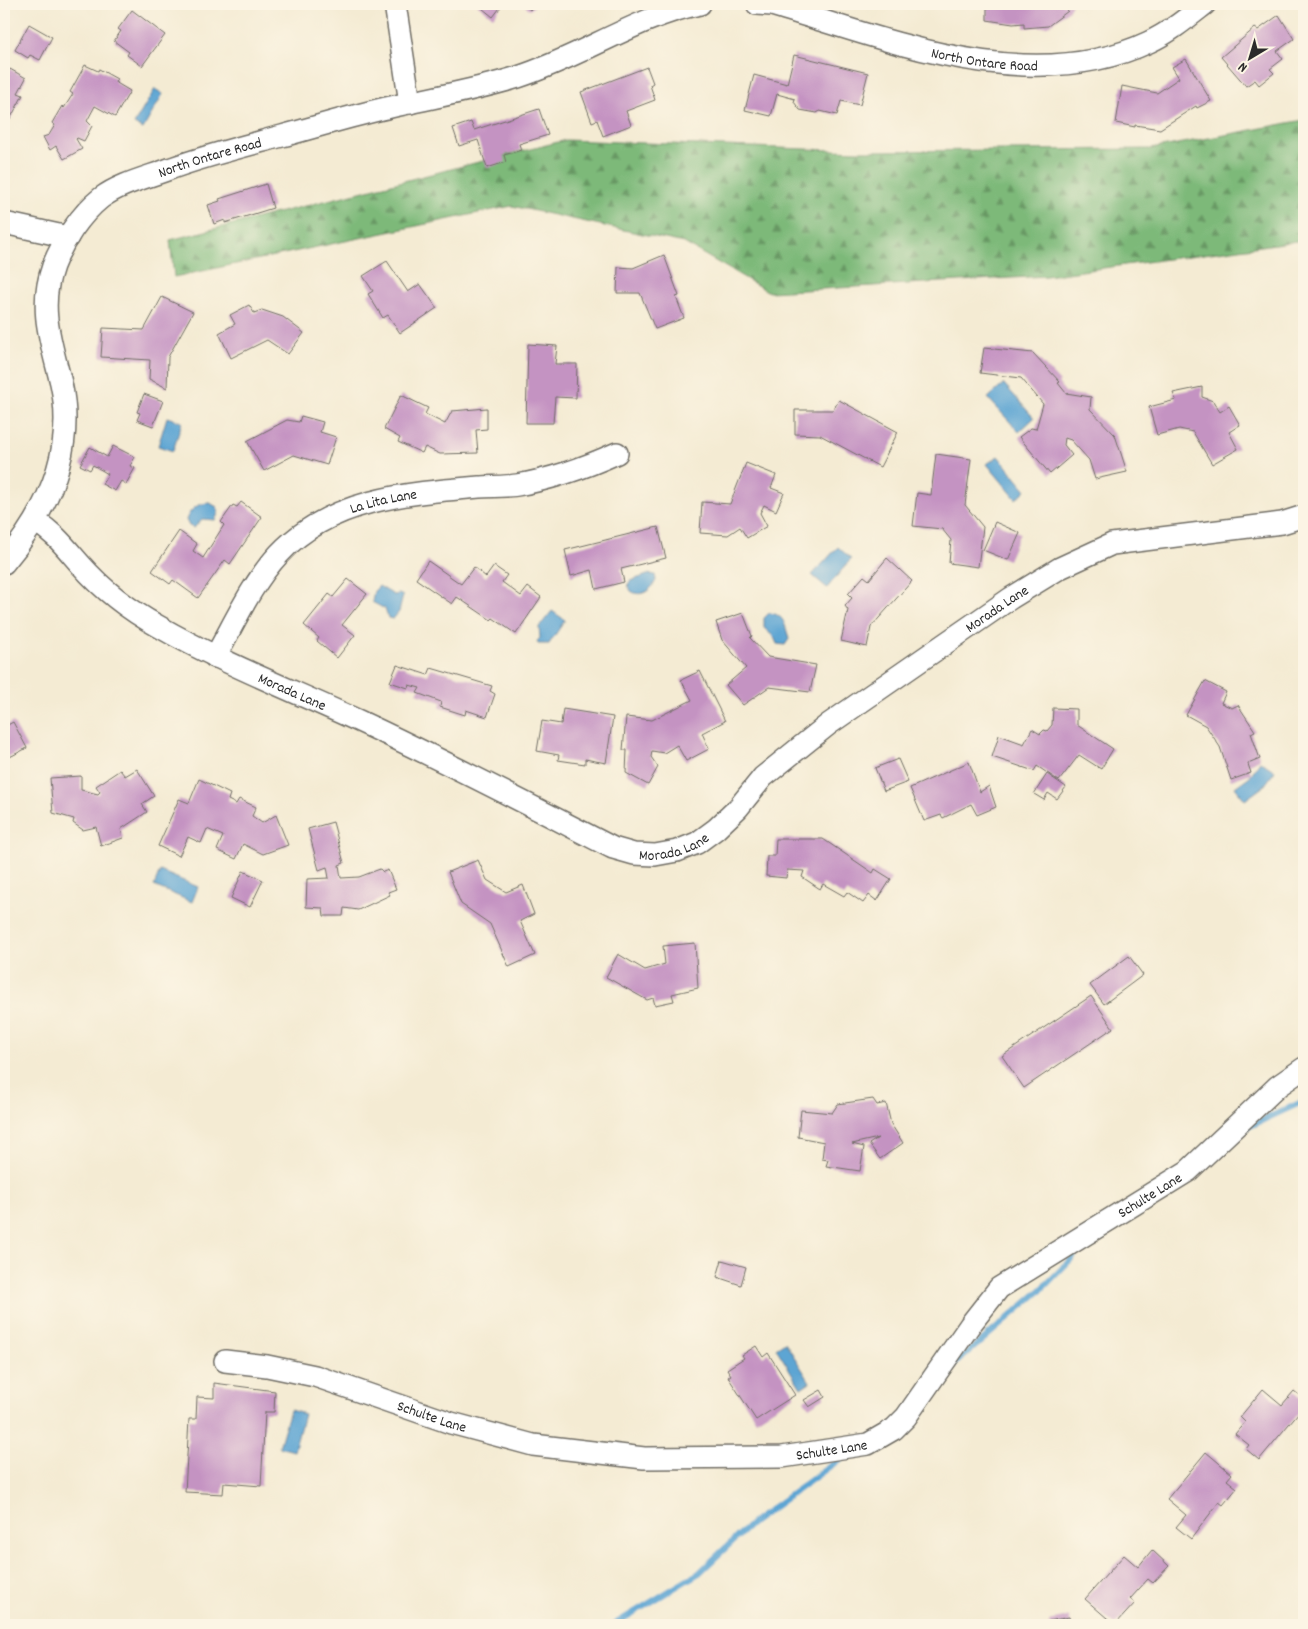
<svg xmlns="http://www.w3.org/2000/svg" width="1308" height="1629" font-family="Dekko,sans-serif">
<style>
.forest{fill:url(#forest-firs);stroke:#547252}
.water{fill:#5da5d3;stroke:#44687f}
.lines{fill:none;stroke-linecap:round;stroke-linejoin:round}
.stream{stroke:#5da5d3;stroke-width:6}
.building{fill:#c493c2}
.minor-casing{stroke:#716e66;stroke-width:24}
.minor{stroke:#fff;stroke-width:21}
.labels{text-anchor:middle;stroke-width:4;stroke-linejoin:round;paint-order:stroke}
.street-label{font-size:15px;fill:#2b2b2b;stroke:#fcf5e5}
</style>
<defs>
<pattern id="forest-firs" width="22" height="20" patternUnits="userSpaceOnUse" patternTransform="scale(1.25)"><rect width="22" height="20" fill="#7db979"/><path d="M5 1l3.5 6h-7zM16 11l3.5 6h-7z" fill="#679763"/></pattern>
</defs>
<rect width="100%" height="100%" fill="#fcf5e5"/>
<filter id="ink" filterUnits="userSpaceOnUse"><feTurbulence type="fractalNoise" baseFrequency=".02" numOctaves="2"/><feDisplacementMap in="SourceGraphic" scale="10" xChannelSelector="R" yChannelSelector="G"/><feConvolveMatrix kernelMatrix="1 2 1 2 8 2 1 2 1" color-interpolation-filters="sRGB"/></filter>
<filter id="wash" filterUnits="userSpaceOnUse"><feTurbulence type="fractalNoise" baseFrequency=".0096" numOctaves="4" result="noise"/><feDisplacementMap in="SourceGraphic" scale="20" xChannelSelector="R" yChannelSelector="G"/><feGaussianBlur stdDeviation="1.12" result="paint"/><feColorMatrix in="noise" values="0 0 0 0 0 0 0 0 0 0 0 0 0 0 0 0 0 1.4 0 .05"/><feComposite in="paint" operator="in"/></filter>
<g filter="url(#wash)">
<rect width="100%" height="100%" fill="#f4ebd3"/>
<polygon class="forest" points="1304,120 1304,240 1046,276 769,292 684,243 512,206 174,277 170,240 566,140 859,151 1151,149"/>
<g class="water">
<polygon points="155,89 163,94 143,129 134,124"/>
<polygon points="1004,384 1034,418 1019,432 988,398"/>
<polygon points="167,417 182,422 173,451 158,446"/>
<polygon points="998,456 1026,490 1016,499 987,464"/>
<path d="M210 503 217 507 218 514 215 520 202 519 194 528 189 526 186 520C190 509 198 503 210 503Z"/>
<polygon points="838,547 851,559 827,588 812,575"/>
<path d="M650 574 655 575 656 580C652 590 641 598 631 591L628 585 630 581Z"/>
<polygon points="379,586 394,595 399,594 403,596 399,612 393,619 388,618 385,609 372,602 374,591"/>
<polygon points="552,611 565,620 549,644 538,644 537,641 540,638 539,627"/>
<path d="M769 613C785 614 785 626 789 639L785 645 777 644 774 637 764 628V618Z"/>
<polygon points="1260,761 1275,771 1264,786 1245,800 1235,787 1250,776"/>
<polygon points="160,871 198,887 192,902 154,886"/>
<polygon points="785,1342 810,1382 801,1388 776,1348"/>
<polygon points="290,1410 304,1414 294,1451 279,1447"/>
</g>
<g class="lines">
<g class="stream">
<polyline points="1244,1129 1304,1101"/>
<polyline points="950,1368 1042,1289 1074,1256"/>
<polyline points="613,1625 699,1573 752,1523 844,1456"/>
</g>
</g>
<g id="blocks">
<g class="building">
<polygon points="477,4 503,4 493,17"/>
<polygon points="523,4 536,4 530,10"/>
<polygon points="987,4 1072,4 1068,11 1048,26 1024,28 1024,23 1013,24 987,20"/>
<polygon points="132,10 165,35 142,66 127,55 129,52 114,41 121,31 118,29"/>
<polygon points="1279,15 1294,39 1277,51 1283,59 1270,69 1274,73 1259,85 1255,80 1246,86 1221,57 1255,28 1258,30"/>
<polygon points="29,24 52,37 40,60 30,55 28,58 15,50"/>
<polygon points="794,55 868,73 860,105 841,101 837,115 820,111 817,113 800,110 794,102 795,99 777,94 771,116 745,110 754,75 787,84"/>
<polygon points="1186,59 1211,101 1197,108 1196,106 1160,129 1135,125 1135,127 1116,123 1122,86 1157,93 1179,78 1172,67"/>
<polygon points="85,65 98,71 99,69 117,79 115,82 130,91 115,117 95,106 87,121 92,126 84,141 77,138 76,139 82,149 64,159 56,146 50,150 43,137 49,135 55,125 52,123 62,106 64,108 73,94 70,92"/>
<polygon points="647,67 653,83 650,85 655,100 626,111 631,125 603,136 597,120 592,122 581,92"/>
<polygon points="10,69 26,78 18,93 23,95 7,125 4,124 4,80"/>
<polygon points="539,109 548,135 519,144 521,150 504,155 506,162 487,168 478,140 459,146 453,128 471,122 474,130"/>
<polygon points="266,184 273,208 225,223 225,220 214,224 208,205 220,201 219,199"/>
<polygon points="664,255 679,296 676,297 684,318 655,329 640,293 617,293 618,267 633,268"/>
<polygon points="387,261 408,292 420,284 437,308 400,333 388,315 383,318 368,294 373,291 363,276"/>
<polygon points="162,297 193,312 168,357 167,388 149,379 150,360 101,357 103,328 144,330"/>
<polygon points="249,305 254,313 262,310 283,317 304,333 288,354 267,340 231,358 219,333 235,324 230,315"/>
<polygon points="528,344 557,346 555,364 577,364 576,398 555,397 553,423 526,423"/>
<polygon points="984,348 1033,353 1060,382 1058,383 1066,393 1091,397 1090,409 1115,435 1127,472 1095,479 1089,460 1071,440 1065,438 1064,445 1072,455 1050,474 1019,437 1031,428 1036,429 1043,404 1021,378 980,373"/>
<polygon points="1202,387 1202,397 1213,401 1220,412 1229,406 1240,425 1229,432 1238,449 1212,464 1193,432 1179,429 1157,435 1149,407 1176,400 1173,393"/>
<polygon points="144,394 163,401 153,426 137,420 140,413 137,412"/>
<polygon points="401,395 428,408 425,414 445,424 452,411 487,408 487,429 476,430 478,453 440,454 425,447 422,453 398,442 400,438 384,429"/>
<polygon points="839,400 898,432 880,467 820,435 795,434 795,410 833,410"/>
<polygon points="301,416 323,422 320,432 336,437 327,465 294,455 264,471 247,441 287,420 299,422"/>
<polygon points="113,446 135,457 130,466 135,468 126,484 121,481 115,491 102,484 108,474 93,465 90,470 80,465 90,447 107,457"/>
<polygon points="936,454 971,459 965,505 983,527 978,567 949,563 951,540 942,529 913,526 917,493 931,495"/>
<polygon points="746,463 776,475 771,488 784,493 776,511 764,505 760,513 767,526 747,538 740,527 728,535 700,533 702,502 730,504"/>
<polygon points="241,502 262,517 230,564 225,560 198,598 173,580 170,584 152,571 179,531 197,544 193,551 203,558 224,525 221,522 233,505 237,507"/>
<polygon points="995,522 1020,533 1008,560 983,550"/>
<polygon points="658,527 666,558 621,569 624,582 596,589 592,570 571,576 565,550"/>
<polygon points="887,558 912,581 871,627 867,647 841,641 848,610 845,606 852,598 848,594 864,576 869,580"/>
<polygon points="428,561 461,584 474,567 486,577 494,566 507,575 502,582 521,596 528,587 541,597 516,634 493,618 491,620 457,597 452,604 416,579"/>
<polygon points="348,579 367,594 342,625 355,635 337,658 317,641 319,638 304,625 329,594 333,597"/>
<polygon points="743,613 752,636 750,638 768,657 816,665 810,692 769,687 743,705 726,685 746,668 722,640 716,622"/>
<polygon points="397,665 428,675 431,668 492,686 490,691 495,694 487,717 466,710 465,715 440,707 441,702 417,693 420,688 409,685 408,688 390,682"/>
<polygon points="700,671 725,721 702,733 709,749 686,761 677,745 664,753 652,751 651,757 658,767 648,785 626,773 627,750 623,750 626,717 652,720 692,700 681,680"/>
<polygon points="1205,681 1226,692 1221,703 1232,708 1238,705 1255,731 1251,733 1260,759 1248,764 1251,773 1231,780 1220,747 1206,726 1186,715"/>
<polygon points="1053,708 1077,709 1077,725 1113,749 1101,769 1079,755 1059,781 1037,766 1034,771 992,757 999,735 1024,744 1032,729 1040,734 1044,730 1047,731 1052,725"/>
<polygon points="563,709 613,717 606,763 585,759 585,764 558,760 559,755 537,751 542,721 561,724"/>
<polygon points="13,722 27,748 4,760 4,727"/>
<polygon points="898,759 908,782 884,791 875,768"/>
<polygon points="969,762 980,792 989,786 996,807 977,815 971,804 943,818 941,815 924,821 910,788"/>
<polygon points="137,769 154,796 142,804 147,812 121,829 123,838 101,846 96,827 83,830 73,823 74,819 53,813 50,778 81,776 81,790 98,794 100,792 96,786 120,770 125,776"/>
<polygon points="1047,774 1066,787 1057,799 1048,793 1044,800 1034,794"/>
<polygon points="199,779 230,794 228,800 236,804 239,799 256,807 252,816 262,823 276,815 288,845 263,854 243,844 236,859 217,850 223,836 207,829 201,843 188,837 179,856 158,846 179,799 189,803"/>
<polygon points="333,822 344,863 339,865 341,878 359,877 380,869 383,872 388,870 396,889 388,892 390,895 358,910 344,908 343,916 324,916 323,908 306,907 307,879 329,878 327,867 319,870 308,829"/>
<polygon points="776,839 823,839 873,873 875,869 891,879 877,901 869,895 863,903 847,892 844,896 823,884 820,889 802,877 804,871 787,870 786,878 766,876 767,856 775,856"/>
<polygon points="478,860 487,880 506,892 523,885 534,914 520,921 535,955 509,967 490,924 461,904 448,872"/>
<polygon points="243,871 263,880 250,907 231,898"/>
<polygon points="695,943 698,988 672,994 674,1001 655,1005 653,998 647,1000 606,977 618,954 645,970 665,964 663,946"/>
<polygon points="1129,956 1143,975 1104,1004 1090,985"/>
<polygon points="1091,996 1113,1028 1024,1088 1002,1056"/>
<polygon points="873,1099 877,1105 886,1103 891,1124 903,1143 880,1159 869,1144 878,1138 852,1144 864,1147 860,1171 826,1166 828,1160 822,1159 824,1142 798,1137 801,1110 832,1113 838,1104"/>
<polygon points="722,1260 746,1267 741,1285 717,1277"/>
<polygon points="756,1346 763,1357 768,1353 795,1395 756,1420 728,1377 731,1375 727,1369 744,1358 742,1355"/>
<polygon points="214,1383 275,1391 274,1412 265,1412 261,1486 224,1483 223,1494 185,1492 189,1419 196,1419 197,1397 214,1398"/>
<polygon points="1263,1389 1282,1405 1294,1391 1304,1399 1304,1406 1259,1460 1246,1449 1249,1445 1235,1434 1245,1422 1240,1417"/>
<polygon points="821,1390 825,1397 809,1407 804,1400"/>
<polygon points="1206,1452 1232,1474 1227,1480 1237,1488 1223,1505 1219,1502 1191,1539 1176,1527 1186,1515 1167,1499"/>
<polygon points="1152,1550 1169,1566 1153,1583 1148,1579 1130,1599 1135,1603 1115,1625 1085,1599 1124,1555 1138,1567"/>
<polygon points="1069,1617 1071,1625 1050,1625 1049,1621"/>
</g>
</g>
</g>
<g filter="url(#ink)">
<use href="#blocks" fill-opacity="0" stroke="#716e66" stroke-width="1"/>
<g class="lines">
<g class="minor-casing">
<g id="minor">
<polyline points="395,4 410,103"/>
<path id="s1" d="M757 4 772 5C888 40 1030 98 1149 42 1169 33 1187 18 1205 4"/>
<polyline points="4,223 68,237"/>
<path id="s2" d="M35 521C56 534 65 547 81 565 103 590 129 610 158 626 222 663 292 690 359 721 445 761 529 805 613 848L634 854 655 855 677 851 697 843 716 829 738 808 763 777 829 724 1011 598 1060 568 1112 544 1282 523 1304 516"/>
<path id="s3" d="M4 563C47 512 76 451 61 383 51 342 38 308 53 266 62 242 81 214 101 198 121 183 149 177 172 168 208 155 245 146 282 136 315 127 348 117 382 109 427 98 473 91 518 77 581 57 636 17 700 4"/>
<path id="s4" d="M215 657C235 622 252 583 279 554 330 499 408 493 479 487 491 486 504 487 517 485 553 479 584 468 617 453"/>
<path id="s5" d="M225 1361 267 1366 315 1376 451 1423 533 1445 644 1458 782 1457 868 1444 894 1429 906 1417 970 1325 999 1288 1188 1171 1278 1086 1304 1068"/>
</g>
</g>
<use href="#minor" class="minor"/>
</g>
</g>
<g class="labels">
<g class="street-label">
<text dy="5" stroke="none"><textPath href="#s1" startOffset="235">North Ontare Road</textPath></text>
<text dy="5" stroke="none"><textPath href="#s3" startOffset="516">North Ontare Road</textPath></text>
<text dy="5" stroke="none"><textPath href="#s4" startOffset="241">La Lita Lane</textPath></text>
<text dy="5" stroke="none"><textPath href="#s2" startOffset="1138">Morada Lane</textPath></text>
<text dy="5" stroke="none"><textPath href="#s2" startOffset="312">Morada Lane</textPath></text>
<text dy="5" stroke="none"><textPath href="#s2" startOffset="732">Morada Lane</textPath></text>
<text dy="5" stroke="none"><textPath href="#s5" startOffset="1040">Schulte Lane</textPath></text>
<text dy="5" stroke="none"><textPath href="#s5" startOffset="215">Schulte Lane</textPath></text>
<text dy="5" stroke="none"><textPath href="#s5" startOffset="620">Schulte Lane</textPath></text>
</g>
</g>
<rect width="1308" height="1629" fill="none" stroke="#fcf5e5" stroke-width="20"/>
<g transform="translate(1250 58) rotate(218)" stroke="#fcf5e5" stroke-width="4" paint-order="stroke">
<path d="M0-4L9 19L0 12L-9 19Z" fill="#2b2b2b"/>
<text y="-8" font-size="14" font-weight="bold" text-anchor="middle" fill="#2b2b2b">N</text>
</g>
</svg>
